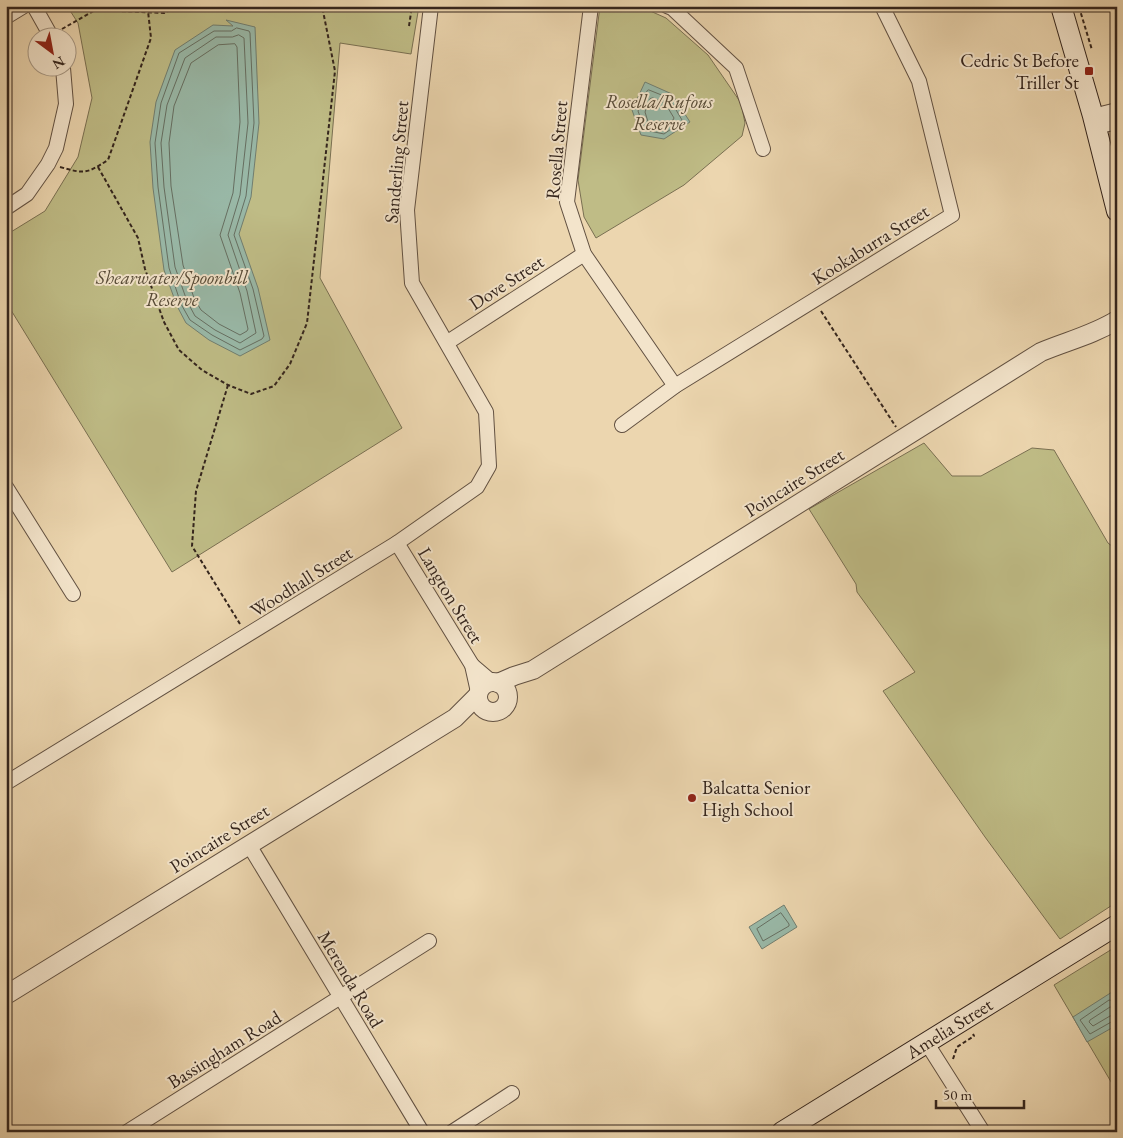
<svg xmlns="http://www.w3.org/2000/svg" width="1123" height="1138" font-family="'EB Garamond',serif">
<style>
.green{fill:#bfbc86;stroke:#7a7052}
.water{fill:#99b9a8;stroke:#717e70}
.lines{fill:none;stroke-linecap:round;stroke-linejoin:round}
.shore{stroke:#666f62;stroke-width:1}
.minor-casing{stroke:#625142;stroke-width:16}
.tertiary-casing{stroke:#625142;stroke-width:20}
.secondary-casing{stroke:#34251d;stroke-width:22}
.path{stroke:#34251d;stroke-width:2;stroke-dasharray:4 2.5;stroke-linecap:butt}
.minor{stroke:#f3e4cb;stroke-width:14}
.tertiary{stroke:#f3e4cb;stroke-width:18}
.secondary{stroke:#f3e4cb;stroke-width:20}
.poi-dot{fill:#8f2418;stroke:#f3e4cb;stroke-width:2}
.labels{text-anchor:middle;stroke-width:4;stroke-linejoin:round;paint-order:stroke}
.poi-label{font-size:19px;fill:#34251d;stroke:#f3e4cb;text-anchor:end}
.park-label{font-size:19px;font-style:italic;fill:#574b37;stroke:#f3e4cb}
.street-label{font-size:19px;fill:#34251d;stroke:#f3e4cb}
</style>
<rect width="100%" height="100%" fill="#ecd6af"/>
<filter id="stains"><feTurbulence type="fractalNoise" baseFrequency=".004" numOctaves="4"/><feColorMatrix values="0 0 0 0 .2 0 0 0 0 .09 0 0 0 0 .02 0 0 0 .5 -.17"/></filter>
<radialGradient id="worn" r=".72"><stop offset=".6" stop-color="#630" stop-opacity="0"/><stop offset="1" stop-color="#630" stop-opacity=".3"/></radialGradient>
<g class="green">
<polygon points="67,6 419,6 411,54 340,43 320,278 402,428 172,572 6,302 6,235 45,211 78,157 92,98 78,23"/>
<polygon points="600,6 639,6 666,18 708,55 741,103 745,123 742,136 684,185 596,238 584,217 578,180"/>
<polygon points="924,443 952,476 981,476 1032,448 1054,450 1108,543 1117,550 1117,902 1060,939 985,837 883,691 915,672 857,592 856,584 809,509"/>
<polygon points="1117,946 1117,1092 1054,985"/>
</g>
<g class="water">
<polygon points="226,20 255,27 259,123 251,197 239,234 258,288 270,340 240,356 209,340 186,323 177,306 164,270 153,188 150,142 156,102 175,50 213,25 233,26"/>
<polygon points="645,82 672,94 690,122 664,139 641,135 632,110"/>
<polygon points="784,905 797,927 762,949 749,927"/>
<polygon points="1112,992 1117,1000 1117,1025 1087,1042 1073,1017"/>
</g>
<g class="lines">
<g class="shore">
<polygon points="237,28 249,31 250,33 254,123 246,196 234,235 253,289 264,336 262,339 240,350 212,335 190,320 181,304 169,268 158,187 155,143 161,103 179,53 214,31 231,31"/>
<polygon points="239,35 244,38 248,123 240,195 228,235 247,291 256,333 240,343 215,330 195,316 187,301 175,267 164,187 161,143 167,105 185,58 216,37 232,37"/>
<polygon points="235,44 237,47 240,122 233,193 220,235 240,293 248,329 247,331 240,335 219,324 201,310 194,298 183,265 171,186 169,143 174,106 191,63 218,45"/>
<polygon points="649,90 669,98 682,120 681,122 664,134 645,130 638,111 647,91"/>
<polygon points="653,98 665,103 674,118 673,120 662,127 649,125 645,112 650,99"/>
<polygon points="781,913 789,924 789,926 763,941 757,929"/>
<polyline points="1117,1001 1109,1000 1080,1020 1090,1034 1113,1021 1117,1021"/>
<polyline points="1117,1007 1110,1007 1090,1020 1089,1022 1093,1026 1110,1016 1117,1015"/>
</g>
<g class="minor-casing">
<g id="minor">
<polyline points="34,6 52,38"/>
<polyline points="591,6 567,202 584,254 675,386"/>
<polyline points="667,6 672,8 736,68 763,149"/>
<polyline points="6,17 24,6"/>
<polyline points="1093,116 1117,110"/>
<polyline points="1096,127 1117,122"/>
<polyline points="6,208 27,194 48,164 56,148 66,104 63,68"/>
<polyline points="448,342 584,254"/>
<polyline points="622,425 675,386 952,215 919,81 882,6"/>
<polyline points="6,487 73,594"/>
<polyline points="397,543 472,665 478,692"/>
<polyline points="472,665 492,682"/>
<polyline points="6,783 397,543 477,487 489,466 486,412 412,283 407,210 431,6"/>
<polyline points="249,845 422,1132"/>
<polyline points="926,1042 983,1132"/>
<polyline points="127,1132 429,941"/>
<polyline points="452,1132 512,1093"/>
</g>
</g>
<g class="tertiary-casing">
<g id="tertiary">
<circle cx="493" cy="697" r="15"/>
<path d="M498 683 514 676 533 670 1041 352C1067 341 1093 335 1117 320"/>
<polyline points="6,995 455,718 478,695"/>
</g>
</g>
<g class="secondary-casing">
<g id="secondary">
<polyline points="1061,6 1093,116 1117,211"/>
<polyline points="782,1132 1117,925"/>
</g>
</g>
<g class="path">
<polyline points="1079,7 1092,50"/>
<polyline points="409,26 412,6"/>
<polyline points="62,29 95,10 164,13 179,6"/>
<path d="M60 167C85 174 86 174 108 160L151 38 148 11"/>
<polyline points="98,167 138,238 145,269 164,322 179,350 202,370 228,385 251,394 274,386 290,364 307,323 335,71 322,6"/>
<polyline points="1113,226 1117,249"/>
<polyline points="821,311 896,427"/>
<polyline points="1115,343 1117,343"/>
<polyline points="228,385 196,491 192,546 240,624"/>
<polyline points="953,1059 957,1047 974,1036 973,1034"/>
<polyline points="1114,1132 1117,1130"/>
</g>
<use href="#minor" class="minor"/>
<use href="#tertiary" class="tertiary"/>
<use href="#secondary" class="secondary"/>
</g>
<g class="poi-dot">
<rect x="1084" y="66" width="10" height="10" rx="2.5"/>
<circle cx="692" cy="798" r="5"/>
</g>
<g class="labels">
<g class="poi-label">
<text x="1079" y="67">Cedric St Before<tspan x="1079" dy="22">Triller St</tspan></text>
<text x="702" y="794" text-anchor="start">Balcatta Senior<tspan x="702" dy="22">High School</tspan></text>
</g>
<g class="park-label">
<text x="659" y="108">Rosella/Rufous<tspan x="659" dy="22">Reserve</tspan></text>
<text x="172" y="284">Shearwater/Spoonbill<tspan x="172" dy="22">Reserve</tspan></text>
</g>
<g class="street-label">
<text transform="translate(556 150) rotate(-85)" y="7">Rosella Street</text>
<text transform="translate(396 162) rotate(-85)" y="7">Sanderling Street</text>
<text transform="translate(870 244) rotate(-32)" y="7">Kookaburra Street</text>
<text transform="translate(506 282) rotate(-33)" y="7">Dove Street</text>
<text transform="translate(794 482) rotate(-32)" y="7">Poincaire Street</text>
<text transform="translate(301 581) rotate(-32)" y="7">Woodhall Street</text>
<text transform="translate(451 595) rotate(59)" y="7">Langton Street</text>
<text transform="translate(219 838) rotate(-32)" y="7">Poincaire Street</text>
<text transform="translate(351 979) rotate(59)" y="7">Merenda Road</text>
<text transform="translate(949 1028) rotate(-32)" y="7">Amelia Street</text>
<text transform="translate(224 1049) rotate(-32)" y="7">Bassingham Road</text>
</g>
</g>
<rect width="1123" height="1138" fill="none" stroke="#ecd6af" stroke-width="25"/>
<rect x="8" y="8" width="1108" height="1123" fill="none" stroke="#34251d" stroke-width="2.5"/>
<rect x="12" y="12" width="1098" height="1113" fill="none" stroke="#34251d"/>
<g transform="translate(52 52) rotate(148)"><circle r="24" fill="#f3e4cb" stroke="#a79885"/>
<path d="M0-4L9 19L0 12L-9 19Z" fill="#8f2418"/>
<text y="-8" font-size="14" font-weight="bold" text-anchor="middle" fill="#34251d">N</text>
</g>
<path d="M936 1100v8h88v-8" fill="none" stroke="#34251d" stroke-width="2.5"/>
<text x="943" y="1100" font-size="15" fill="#34251d" stroke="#f3e4cb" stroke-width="4" paint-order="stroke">50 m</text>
<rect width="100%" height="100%" filter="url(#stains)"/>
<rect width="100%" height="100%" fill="url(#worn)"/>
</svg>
